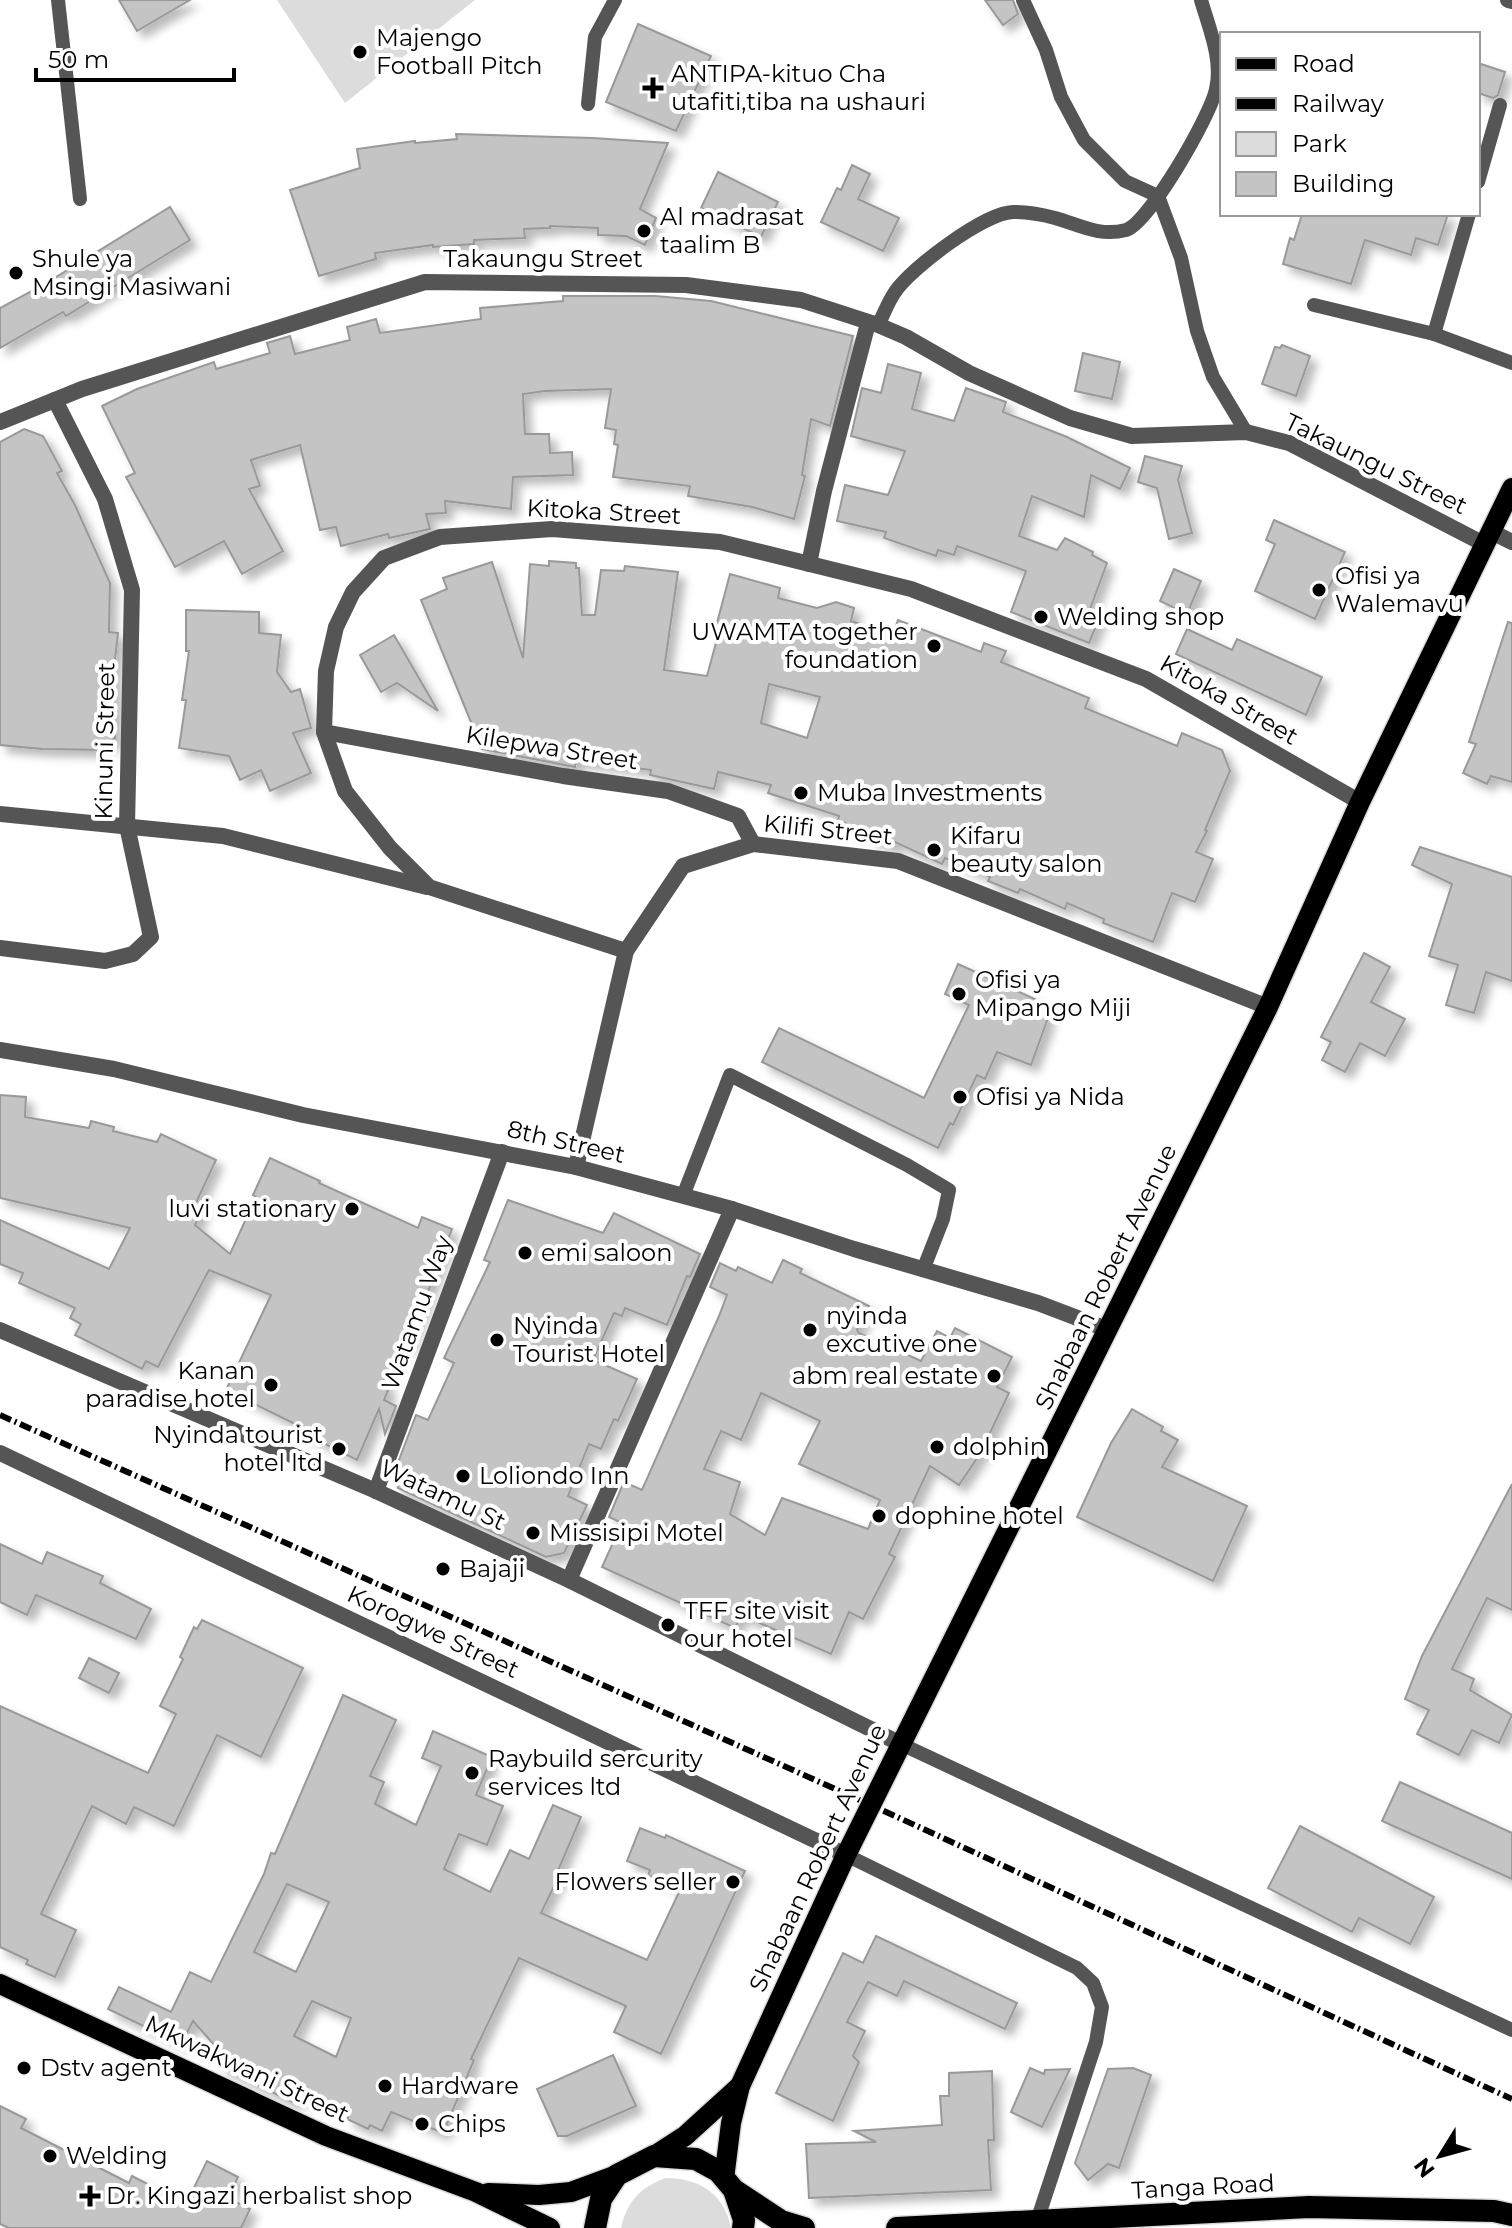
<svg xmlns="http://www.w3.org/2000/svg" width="1512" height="2228" font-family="Montserrat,sans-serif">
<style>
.green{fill:#dcdcdc}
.building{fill:#c4c4c4;stroke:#999;stroke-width:2;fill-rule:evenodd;filter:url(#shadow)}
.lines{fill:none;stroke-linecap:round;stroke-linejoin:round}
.primary-casing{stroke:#dbdbdb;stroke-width:23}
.trunk-casing{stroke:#dbdbdb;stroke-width:25}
.service{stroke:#555;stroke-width:14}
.minor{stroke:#555;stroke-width:16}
.tertiary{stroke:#555;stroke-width:16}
.primary{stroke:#000;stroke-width:20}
.trunk{stroke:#000;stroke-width:22}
.rail{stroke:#000;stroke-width:6;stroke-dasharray:12 4 2 4;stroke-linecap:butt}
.poi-dot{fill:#000;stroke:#fff;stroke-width:3}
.labels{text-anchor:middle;stroke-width:8;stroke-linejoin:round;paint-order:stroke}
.poi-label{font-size:24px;fill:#000;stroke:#fff;text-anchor:start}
.street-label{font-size:24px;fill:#000;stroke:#fff}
</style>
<defs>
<filter id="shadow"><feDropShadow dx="7" dy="7" stdDeviation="4" flood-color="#0004"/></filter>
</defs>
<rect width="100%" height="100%" fill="#fff"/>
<g class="green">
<polygon points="277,0 475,0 345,103"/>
<path d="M665 2178C699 2178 724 2193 731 2228H621C627 2201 640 2188 665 2178Z"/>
</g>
<g class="building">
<polygon points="119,0 190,0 137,31"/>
<polygon points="985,0 1013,0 1018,14 1003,25"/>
<polygon points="638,24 711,56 676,131 606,102"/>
<polygon points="1478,63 1505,72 1498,95 1493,98 1478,93"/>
<polygon points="456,134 593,138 668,143 640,209 656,218 645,245 626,236 598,235 598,228 550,226 550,228 524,229 525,238 474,240 474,244 433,247 433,245 375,253 376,259 319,276 290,190 360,168 357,149 415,141 415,143 457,139"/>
<polygon points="852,165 870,174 858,199 899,218 883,251 821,222 837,188 841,190"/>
<polygon points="718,172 778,202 761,237 701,208"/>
<polygon points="170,207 190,240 66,316 63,312 0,348 0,308 43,285"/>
<polygon points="1302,214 1448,214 1438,245 1416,238 1411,255 1365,240 1351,284 1283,264 1290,238 1294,240"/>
<polygon points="563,296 655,296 711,301 853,336 830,426 811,419 802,475 805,476 794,519 752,507 688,496 690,486 613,477 618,445 614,444 616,430 605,428 611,389 545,391 523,394 525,434 549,434 550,453 572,452 573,475 513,477 511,509 445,501 446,513 426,514 430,529 389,538 388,534 341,546 336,527 320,530 300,445 251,460 260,486 249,489 283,551 242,574 224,541 175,567 126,477 135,473 102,406 137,389 214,362 216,369 270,353 267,343 290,336 295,354 350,340 347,327 376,319 380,333 481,319 480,308 563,301"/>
<polygon points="1282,345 1310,356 1296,396 1262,384 1275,347 1280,348"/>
<polygon points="1083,353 1120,362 1112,399 1075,391"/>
<polygon points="888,364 921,373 912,409 954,421 966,388 1006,402 1003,412 1067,437 1130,468 1120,489 1091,475 1084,517 1032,496 1019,536 1057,550 1065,538 1093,552 1092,555 1107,563 1089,612 1102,612 1089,643 1011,612 1026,571 957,546 954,555 938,550 936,556 884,538 886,532 837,521 845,485 888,495 905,451 851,436 862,388 881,393"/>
<polygon points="24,429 43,436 62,471 57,473 75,505 110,583 109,632 118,633 114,668 115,738 102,750 42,749 0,745 0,442"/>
<polygon points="1145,456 1182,466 1178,480 1192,533 1169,539 1157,488 1138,482"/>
<polygon points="1274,520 1345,552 1315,619 1255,591 1275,544 1266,540"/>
<path d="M549 561 576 563V568H579L582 615H595L601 570 624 571 625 566 678 572 664 670 707 676 717 639 713 638 730 574 780 588 778 598 817 608 836 602 854 608 851 621 893 634 898 620 981 652 984 643 1006 651 1001 662 1089 698 1085 708 1177 746 1182 733 1222 750 1230 771 1205 830 1207 831 1196 852 1213 859 1195 902 1172 893 1153 942 1103 923 1104 919 1067 903 1065 909 1020 889 1018 893 988 881 990 877 945 858 942 864 895 842 892 847 870 838 871 834 838 820 839 816 768 793 771 785 718 772 714 789 650 775 651 770 576 760 575 767 482 749 421 600 447 589 443 578 492 562 523 658 530 564 549 566ZM769 684 820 697 807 738 761 723Z"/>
<polygon points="1174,569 1201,581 1187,614 1160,601"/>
<polygon points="186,610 259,612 259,633 281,635 277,672 291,692 300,689 311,728 293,733 311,773 270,791 261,770 240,780 229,756 179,748 186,700 182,700 189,651 186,651"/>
<polygon points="1508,622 1512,623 1512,782 1491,776 1487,784 1463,773 1476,744 1469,742"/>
<polygon points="1187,629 1232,650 1237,639 1322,677 1306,715 1176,654"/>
<polygon points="394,635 438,711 397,683 381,692 360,655"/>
<polygon points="1420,847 1512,877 1512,981 1486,972 1474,1013 1446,1005 1458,965 1429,956 1452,884 1412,865"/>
<polygon points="1364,953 1390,967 1371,1002 1405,1019 1385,1056 1360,1043 1345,1072 1322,1060 1331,1042 1321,1037"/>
<polygon points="958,964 1048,1005 1044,1017 1048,1018 1031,1065 997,1052 985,1079 977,1075 953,1125 950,1123 938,1148 762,1062 779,1028 924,1098 969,1005 945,994"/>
<polygon points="0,1095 26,1097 25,1117 89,1128 91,1121 114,1127 113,1131 157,1142 161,1134 216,1160 195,1205 203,1208 195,1225 230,1254 256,1197 253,1195 270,1158 320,1181 319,1183 418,1228 422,1217 452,1229 407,1347 401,1344 382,1385 389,1388 384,1400 396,1406 385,1434 379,1409 357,1460 297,1430 299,1426 226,1390 271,1295 209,1270 158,1367 146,1361 142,1369 75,1335 81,1324 70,1318 75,1308 19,1283 23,1273 0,1264 0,1220 109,1269 130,1228 0,1198"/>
<polygon points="508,1200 603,1233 614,1213 700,1254 690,1277 687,1276 667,1325 625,1308 622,1316 614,1313 593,1360 637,1379 618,1421 614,1419 601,1449 589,1444 568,1496 587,1505 564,1553 546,1557 398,1488 394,1473 416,1415 428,1420 454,1363 444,1358 490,1262 484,1260"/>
<path d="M783 1260 802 1269 800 1273 869 1306 857 1330 859 1333 921 1361 937 1331 950 1338 955 1328 1012 1357 997 1387 1009 1393 980 1454 959 1485 930 1466 889 1554 895 1557 863 1619 849 1612 831 1654 741 1615 735 1628 602 1567 622 1523 609 1517 623 1484 624 1482 642 1490 719 1316 727 1295 710 1287 720 1263 736 1271 738 1267 772 1283ZM761 1393 820 1421 799 1464 880 1500 868 1529 782 1498 765 1535 730 1514 740 1482 704 1469 721 1431 741 1440Z"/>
<polygon points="1132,1409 1163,1427 1161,1431 1178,1440 1162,1467 1247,1506 1213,1581 1077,1517 1111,1443"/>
<polygon points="1512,1484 1512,1610 1487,1598 1452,1669 1474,1679 1470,1690 1512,1715 1499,1743 1472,1730 1459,1755 1417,1734 1429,1710 1405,1699 1422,1656"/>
<polygon points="0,1544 42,1564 47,1552 103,1576 100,1583 151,1609 136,1639 36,1595 27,1615 0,1602"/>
<polygon points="202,1620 303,1668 261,1757 217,1735 174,1826 134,1807 126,1824 92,1806 41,1914 76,1930 55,1977 26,1964 28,1960 0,1947 0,1706 148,1773 176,1714 160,1706 183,1659 180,1657 194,1627 197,1629"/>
<polygon points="89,1658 119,1673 109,1693 79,1678"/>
<path d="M343 1695 396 1720 370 1776 384 1782 375 1804 416 1825 441 1766 422 1758 433 1731 492 1757 476 1795 503 1806 487 1845 459 1834 444 1869 490 1892 510 1850 529 1859 553 1805 581 1817 557 1873 560 1874 541 1913 647 1960 680 1890 648 1875 650 1870 627 1861 640 1828 665 1838 666 1835 745 1871 661 2054 614 2032 626 2006 519 1958 471 2059 474 2060 443 2133 391 2112 382 2131 370 2125 368 2129 347 2119 351 2111 312 2095 309 2101 298 2095 294 2103 219 2066 224 2056 193 2021 181 2044 108 2009 119 1987 171 2012 190 1972 211 1982 264 1874 271 1853 275 1854ZM287 1884 329 1902 296 1972 254 1952ZM312 2001 351 2018 336 2057 294 2036Z"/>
<polygon points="1400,1782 1512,1833 1512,1879 1382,1821"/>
<polygon points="1300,1826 1434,1897 1410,1944 1359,1918 1352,1932 1268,1888"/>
<polygon points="876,1936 1017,2003 1005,2029 904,1981 897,1996 868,1982 847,2022 865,2031 853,2056 859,2062 833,2121 776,2093 843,1953 863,1963"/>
<polygon points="613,2055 636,2106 567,2136 558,2136 537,2089"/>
<polygon points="1030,2068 1044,2074 1045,2070 1070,2069 1042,2127 1011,2112"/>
<polygon points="1133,2068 1151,2075 1119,2168 1108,2164 1088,2180 1075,2163 1108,2069"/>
<polygon points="992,2071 994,2140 988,2140 991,2190 809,2198 806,2144 876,2142 854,2131 942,2125 940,2096 949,2096 949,2073"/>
<polygon points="0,2106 26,2119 21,2128 129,2183 132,2176 186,2204 207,2161 238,2177 228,2198 250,2209 241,2228 9,2228 0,2224"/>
</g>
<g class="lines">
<g class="primary-casing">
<g id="primary">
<polyline points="0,1984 326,2136 476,2192 550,2228"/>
<polyline points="654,2156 685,2136 740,2086"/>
<polyline points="724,2179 731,2123 740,2086 846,1855 1268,1007 1360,802 1512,488"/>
<polyline points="488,2193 539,2195 571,2192 617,2175"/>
</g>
</g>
<g class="trunk-casing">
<g id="trunk">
<polyline points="734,2190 781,2221 804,2228"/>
<polyline points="595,2228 601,2199 617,2175 654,2156 696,2159 718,2171 734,2190 744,2220 743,2228"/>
<polyline points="897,2228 1309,2207 1494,2211 1512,2215"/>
</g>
</g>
<g class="service">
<polyline points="58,0 80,199"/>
<polyline points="1023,0 1046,50 1061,97 1084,140 1125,181 1158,196 1181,258 1197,331 1213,377 1246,432"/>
<polyline points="588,104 595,37 615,0"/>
<polyline points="1478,182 1500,105"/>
<polyline points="1314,305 1434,334 1469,214"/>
<path d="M878 325C884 314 888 302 895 292 911 268 984 213 1013 212 1026 212 1044 215 1055 218 1080 225 1099 237 1126 230 1149 223 1211 115 1216 89 1223 60 1209 28 1201 0"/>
<polyline points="1434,334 1512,363"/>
<polyline points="683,1196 730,1075 907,1165 949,1190 943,1219 923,1270"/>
<polyline points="901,1744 1512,2030"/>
<polyline points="846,1855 1077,1968 1093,1983 1102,2007 1096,2042 1037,2221"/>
</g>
<g class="minor">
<polyline points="0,422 82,389 425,282 686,285 801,300 878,325 906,337 969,373 1070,418 1132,436 1246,432 1289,443 1486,545"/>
<polyline points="1492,532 1512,542"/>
<polyline points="809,564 824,491 868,323"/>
<polyline points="324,732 563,776 668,791 738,816 753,844"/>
<polyline points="0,814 223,836 427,887"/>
<polyline points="0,948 105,961 133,954 151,937 127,826 132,590 105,499 55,400"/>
<polyline points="626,951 429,887 390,848 345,791 324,732 326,671 336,627 353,592 384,558 440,537 552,529 720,542 911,589 1146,679 1360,802"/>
<polyline points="0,1050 114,1069 303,1115 576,1167 732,1209 854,1249 1038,1303 1109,1330"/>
<polyline points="576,1167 626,951 683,866 753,844 898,861 1268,1007"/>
<polyline points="0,1330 376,1491 569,1580 901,1744"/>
<polyline points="0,1453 846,1855"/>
<polyline points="376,1491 502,1152"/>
<polyline points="569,1580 732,1209"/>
</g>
<polyline class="tertiary" points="1508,0 1512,1"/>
<use href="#primary" class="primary"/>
<use href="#trunk" class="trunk"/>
<polyline class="rail" points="0,1415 871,1805 1512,2099"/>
</g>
<g class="poi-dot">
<circle cx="360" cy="52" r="8"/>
<path d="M649 76h8v8h8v8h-8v8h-8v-8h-8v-8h8z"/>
<circle cx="644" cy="231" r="8"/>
<circle cx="16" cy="273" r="8"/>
<circle cx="1319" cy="590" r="8"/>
<circle cx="1041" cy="617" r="8"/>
<circle cx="934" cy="646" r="8"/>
<circle cx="801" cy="793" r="8"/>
<circle cx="934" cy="850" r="8"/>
<circle cx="959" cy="994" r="8"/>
<circle cx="960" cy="1097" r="8"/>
<circle cx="352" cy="1209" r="8"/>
<circle cx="525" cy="1253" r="8"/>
<circle cx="810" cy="1330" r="8"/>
<circle cx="497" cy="1340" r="8"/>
<circle cx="994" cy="1376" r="8"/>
<circle cx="271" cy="1385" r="8"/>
<circle cx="937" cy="1447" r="8"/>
<circle cx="339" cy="1449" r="8"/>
<circle cx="463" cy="1476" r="8"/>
<circle cx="879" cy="1516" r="8"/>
<circle cx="533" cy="1533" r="8"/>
<circle cx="443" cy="1569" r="8"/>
<circle cx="668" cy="1625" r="8"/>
<circle cx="472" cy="1773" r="8"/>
<circle cx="733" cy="1882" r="8"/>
<circle cx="24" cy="2068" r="8"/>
<circle cx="385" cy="2086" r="8"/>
<circle cx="422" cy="2124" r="8"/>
<circle cx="50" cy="2156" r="8"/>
<path d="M86 2184h8v8h8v8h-8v8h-8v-8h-8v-8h8z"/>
</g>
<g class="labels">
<g class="poi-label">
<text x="376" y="46">Majengo<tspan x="376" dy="28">Football Pitch</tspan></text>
<text x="671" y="82">ANTIPA-kituo Cha<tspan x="671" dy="28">utafiti,tiba na ushauri</tspan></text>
<text x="660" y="225">Al madrasat<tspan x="660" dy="28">taalim B</tspan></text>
<text x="32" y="267">Shule ya<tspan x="32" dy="28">Msingi Masiwani</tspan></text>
<text x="1335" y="584">Ofisi ya<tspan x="1335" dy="28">Walemavu</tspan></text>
<text x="1057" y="625">Welding shop</text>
<text x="918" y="640" text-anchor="end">UWAMTA together<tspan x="918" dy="28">foundation</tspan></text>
<text x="817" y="801">Muba Investments</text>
<text x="950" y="844">Kifaru<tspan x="950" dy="28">beauty salon</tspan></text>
<text x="975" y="988">Ofisi ya<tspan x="975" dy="28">Mipango Miji</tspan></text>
<text x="976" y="1105">Ofisi ya Nida</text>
<text x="336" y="1217" text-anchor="end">luvi stationary</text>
<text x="541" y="1261">emi saloon</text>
<text x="826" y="1324">nyinda<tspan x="826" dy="28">excutive one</tspan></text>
<text x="513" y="1334">Nyinda<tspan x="513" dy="28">Tourist Hotel</tspan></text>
<text x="255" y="1379" text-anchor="end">Kanan<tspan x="255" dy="28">paradise hotel</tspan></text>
<text x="978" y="1384" text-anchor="end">abm real estate</text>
<text x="323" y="1443" text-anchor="end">Nyinda tourist<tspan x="323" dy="28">hotel ltd</tspan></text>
<text x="953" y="1455">dolphin</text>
<text x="479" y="1484">Loliondo Inn</text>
<text x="895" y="1524">dophine hotel</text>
<text x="549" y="1541">Missisipi Motel</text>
<text x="459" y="1577">Bajaji</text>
<text x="684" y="1619">TFF site visit<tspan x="684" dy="28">our hotel</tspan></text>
<text x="488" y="1767">Raybuild sercurity<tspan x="488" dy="28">services ltd</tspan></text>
<text x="717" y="1890" text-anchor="end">Flowers seller</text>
<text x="40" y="2076">Dstv agent</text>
<text x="401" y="2094">Hardware</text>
<text x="438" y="2132">Chips</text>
<text x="66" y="2164">Welding</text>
<text x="106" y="2204">Dr. Kingazi herbalist shop</text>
</g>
<g class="street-label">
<text x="543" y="267">Takaungu Street</text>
<text transform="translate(1376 464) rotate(26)" y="8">Takaungu Street</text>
<text transform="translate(604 512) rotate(3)" y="8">Kitoka Street</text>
<text transform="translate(1229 700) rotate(30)" y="8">Kitoka Street</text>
<text transform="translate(105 741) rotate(-89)" y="8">Kinuni Street</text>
<text transform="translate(552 748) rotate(9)" y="8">Kilepwa Street</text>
<text transform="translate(828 830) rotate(6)" y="8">Kilifi Street</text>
<text transform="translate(566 1142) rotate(13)" y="8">8th Street</text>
<text transform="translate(1106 1277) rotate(-64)" y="8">Shabaan Robert Avenue</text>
<text transform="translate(417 1313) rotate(-70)" y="8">Watamu Way</text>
<text transform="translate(443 1495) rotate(25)" y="8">Watamu St</text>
<text transform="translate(433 1632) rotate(25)" y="8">Korogwe Street</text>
<text transform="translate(818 1858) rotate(-65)" y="8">Shabaan Robert Avenue</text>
<text transform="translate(247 2069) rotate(25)" y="8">Mkwakwani Street</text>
<text transform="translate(1203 2187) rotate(-3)" y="8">Tanga Road</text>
</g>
</g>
<rect x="1220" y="32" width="260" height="184" fill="#ffffff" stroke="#999999" stroke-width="2"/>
<rect x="1236" y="58" width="40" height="12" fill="#000000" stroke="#999999" stroke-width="2"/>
<text x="1292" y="72" font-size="24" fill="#000000">Road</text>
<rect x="1236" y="98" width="40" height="12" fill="#000000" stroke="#999999" stroke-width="2"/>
<text x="1292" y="112" font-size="24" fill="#000000">Railway</text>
<rect x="1236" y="132" width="40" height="24" fill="#dcdcdc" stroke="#999999" stroke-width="2"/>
<text x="1292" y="152" font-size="24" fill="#000000">Park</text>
<rect x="1236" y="172" width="40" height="24" fill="#c4c4c4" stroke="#999999" stroke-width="2"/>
<text x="1292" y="192" font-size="24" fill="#000000">Building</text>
<g transform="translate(1440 2156) rotate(233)" stroke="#ffffff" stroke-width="6" paint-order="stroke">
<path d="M0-6L14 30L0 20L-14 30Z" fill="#000000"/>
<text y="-12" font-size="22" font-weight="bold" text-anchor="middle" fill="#000000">N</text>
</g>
<path d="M36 68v12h198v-12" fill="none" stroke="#000000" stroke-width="4"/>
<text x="48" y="68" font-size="24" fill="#000000" stroke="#ffffff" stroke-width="6" paint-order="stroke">50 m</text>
</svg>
